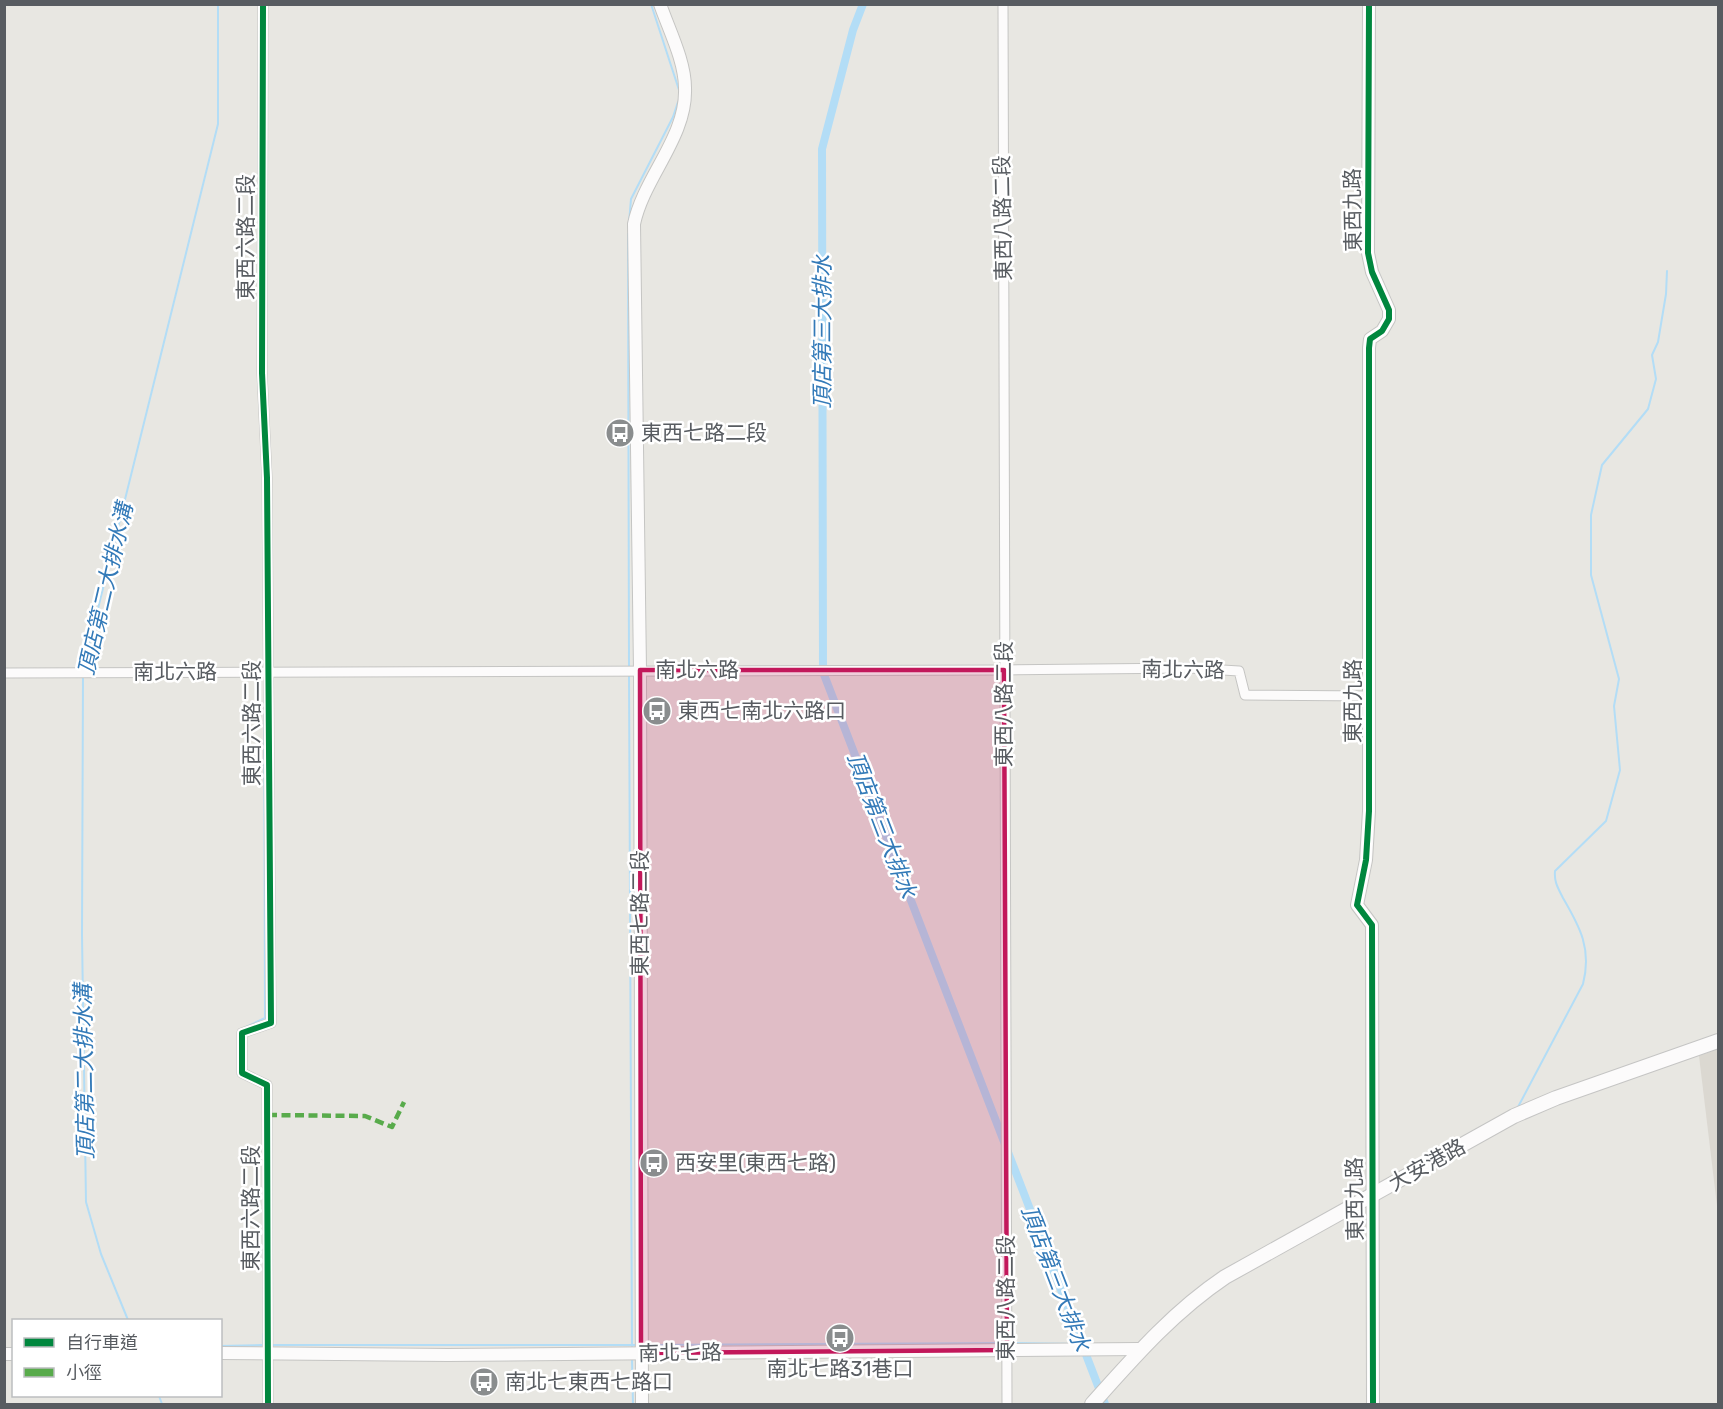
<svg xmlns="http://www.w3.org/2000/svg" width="1723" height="1409" font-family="Rubik,'Noto Sans TC',sans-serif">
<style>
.education{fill:#dbd8d1}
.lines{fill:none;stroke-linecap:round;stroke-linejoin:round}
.stream{stroke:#b3ddf6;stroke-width:2}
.canal{stroke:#b3ddf6;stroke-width:8}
.minor-casing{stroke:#c5c5c3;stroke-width:11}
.tertiary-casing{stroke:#c5c5c3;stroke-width:14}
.secondary-casing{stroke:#c5c5c4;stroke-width:16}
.minor{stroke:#fcfbfb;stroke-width:9}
.tertiary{stroke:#fcfbfb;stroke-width:12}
.secondary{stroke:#fcfbfb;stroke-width:14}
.quiet{stroke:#58ab4b;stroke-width:4.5;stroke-dasharray:9 4.5;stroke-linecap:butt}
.cycleway-casing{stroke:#fff;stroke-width:10}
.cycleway{stroke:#00873e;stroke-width:6}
.marked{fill:#c2185b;fill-opacity:0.2;stroke:#c2185b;stroke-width:4.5;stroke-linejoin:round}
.labels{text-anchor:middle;stroke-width:5;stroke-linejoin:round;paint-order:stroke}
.street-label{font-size:21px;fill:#585c61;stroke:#fff}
.poi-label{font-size:21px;fill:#585c61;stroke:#fff;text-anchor:start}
.water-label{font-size:22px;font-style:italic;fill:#337ab8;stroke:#fff}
</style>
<rect width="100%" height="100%" fill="#e8e7e2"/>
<polygon class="education" points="1718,1049 1718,1214 1699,1056"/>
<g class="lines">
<g class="stream">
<polyline points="651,4 679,90"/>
<polyline points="629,223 631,199 673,117 678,102"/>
<polyline points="628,234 629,670"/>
<polyline points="83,669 218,124 218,4"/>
<polyline points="83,675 82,935 86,1202 101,1254 128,1320"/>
<polyline points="629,675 632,1346"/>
<polyline points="246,1027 265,1018 264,676"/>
<path d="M1518 1107 1583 984C1592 949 1580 927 1563 898 1558 888 1554 882 1555 871L1606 821 1620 770 1614 706 1619 679 1591 575V515L1602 465 1648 409 1656 379 1652 355 1658 342 1666 294 1667 271"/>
<polyline points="1009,1343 1079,1344"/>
<polyline points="263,1345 263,1334"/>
<polyline points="271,1345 638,1345"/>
<polyline points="646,1345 1004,1343"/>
<polyline points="220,1346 263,1345"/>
<polyline points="632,1360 633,1404"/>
<polyline points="159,1396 162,1404"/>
</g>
<polyline class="canal" points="863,4 853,30 822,149 823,672 1105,1404"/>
<g class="minor-casing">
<g id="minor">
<polyline points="263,4 262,373 267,478 271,1023 242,1033 242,1073 267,1085 268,1404"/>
<polyline points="1003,4 1007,1404"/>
<polyline points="4,673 1004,670 1190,668 1239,671 1245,695 1370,696"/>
</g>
</g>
<g class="tertiary-casing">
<g id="tertiary">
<polyline points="1369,4 1368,253 1372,272 1389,310 1389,319 1382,331 1370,339 1369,348 1369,811 1366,860 1357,905 1372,925 1373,1404"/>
<polyline points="220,1353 448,1355 1140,1349"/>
<polyline points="4,1354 14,1354"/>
<path d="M642 1404 640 670 634 224C644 177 687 137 685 88 685 61 669 30 660 4"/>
</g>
</g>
<g class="secondary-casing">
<path id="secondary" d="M1092 1404C1134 1357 1173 1312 1225 1277L1514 1116 1556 1098 1718 1041"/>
</g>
<use href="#minor" class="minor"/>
<use href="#tertiary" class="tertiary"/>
<use href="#secondary" class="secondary"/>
<polyline class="quiet" points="268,1115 365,1116 392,1127 404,1102"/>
<g class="cycleway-casing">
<g id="cycleway">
<polyline points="263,4 262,373 267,478 271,1023 242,1033 242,1073 267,1085 268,1404"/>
<polyline points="1369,4 1368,253 1372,272 1389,310 1389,319 1382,331 1370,339 1369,348 1369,811 1366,860 1357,905 1372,925 1373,1404"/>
</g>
</g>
<use href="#cycleway" class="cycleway"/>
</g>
<path class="marked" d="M640 670H1004L1007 1350 641 1353Z"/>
<defs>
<g id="bus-disc" transform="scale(1.5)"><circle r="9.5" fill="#8a8d8e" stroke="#fff"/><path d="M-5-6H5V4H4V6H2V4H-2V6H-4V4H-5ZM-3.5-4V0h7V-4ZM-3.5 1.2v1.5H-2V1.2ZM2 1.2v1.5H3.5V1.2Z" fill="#fff"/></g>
</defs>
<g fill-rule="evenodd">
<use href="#bus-disc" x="620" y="433"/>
<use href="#bus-disc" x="657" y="711"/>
<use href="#bus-disc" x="654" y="1163"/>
<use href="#bus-disc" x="840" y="1338"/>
<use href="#bus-disc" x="484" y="1382"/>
</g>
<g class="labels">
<g class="street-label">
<text transform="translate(1353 210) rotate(-91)" y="7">東西九路</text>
<text transform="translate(1003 218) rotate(-91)" y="7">東西八路二段</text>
<text transform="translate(246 237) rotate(-90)" y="7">東西六路二段</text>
<text x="697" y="677">南北六路</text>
<text transform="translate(1183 670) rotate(1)" y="7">南北六路</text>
<text x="175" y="679">南北六路</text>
<text transform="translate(1353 701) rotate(-90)" y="7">東西九路</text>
<text transform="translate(1004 704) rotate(-90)" y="7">東西八路二段</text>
<text transform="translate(252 723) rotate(-90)" y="7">東西六路二段</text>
<text transform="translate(640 913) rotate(-90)" y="7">東西七路二段</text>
<text transform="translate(1427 1165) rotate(-29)" y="7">大安港路</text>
<text transform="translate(1355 1199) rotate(-91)" y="7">東西九路</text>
<text transform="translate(251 1208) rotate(-90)" y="7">東西六路二段</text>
<text transform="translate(1006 1298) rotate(-90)" y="7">東西八路二段</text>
<text transform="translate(680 1353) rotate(-1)" y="7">南北七路</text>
</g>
<g class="poi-label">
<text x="641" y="440">東西七路二段</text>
<text x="678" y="718">東西七南北六路口</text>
<text x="675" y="1170">西安里(東西七路)</text>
<text x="840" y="1376" text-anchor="middle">南北七路31巷口</text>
<text x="505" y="1389">南北七東西七路口</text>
</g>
<g class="water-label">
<text transform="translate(822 332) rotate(-90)" y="8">頂店第三大排水</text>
<text transform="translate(105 589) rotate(-77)" y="8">頂店第二大排水溝</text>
<text transform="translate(882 825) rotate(69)" y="8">頂店第三大排水</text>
<text transform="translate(84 1072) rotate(-91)" y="8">頂店第二大排水溝</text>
<text transform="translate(1056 1278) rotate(69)" y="8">頂店第三大排水</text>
</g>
</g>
<rect width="1723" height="1409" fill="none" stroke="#585c61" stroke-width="12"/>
<rect x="12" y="1319" width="210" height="78" fill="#ffffff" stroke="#bcbec0" stroke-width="1.5"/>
<rect x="24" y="1338" width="30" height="9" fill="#00873e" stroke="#bcbec0" stroke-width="1.5"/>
<text x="66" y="1349" font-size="18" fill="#585c61">自行車道</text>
<rect x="24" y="1368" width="30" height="9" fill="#58ab4b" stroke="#bcbec0" stroke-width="1.5"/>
<text x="66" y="1379" font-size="18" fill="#585c61">小徑</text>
</svg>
